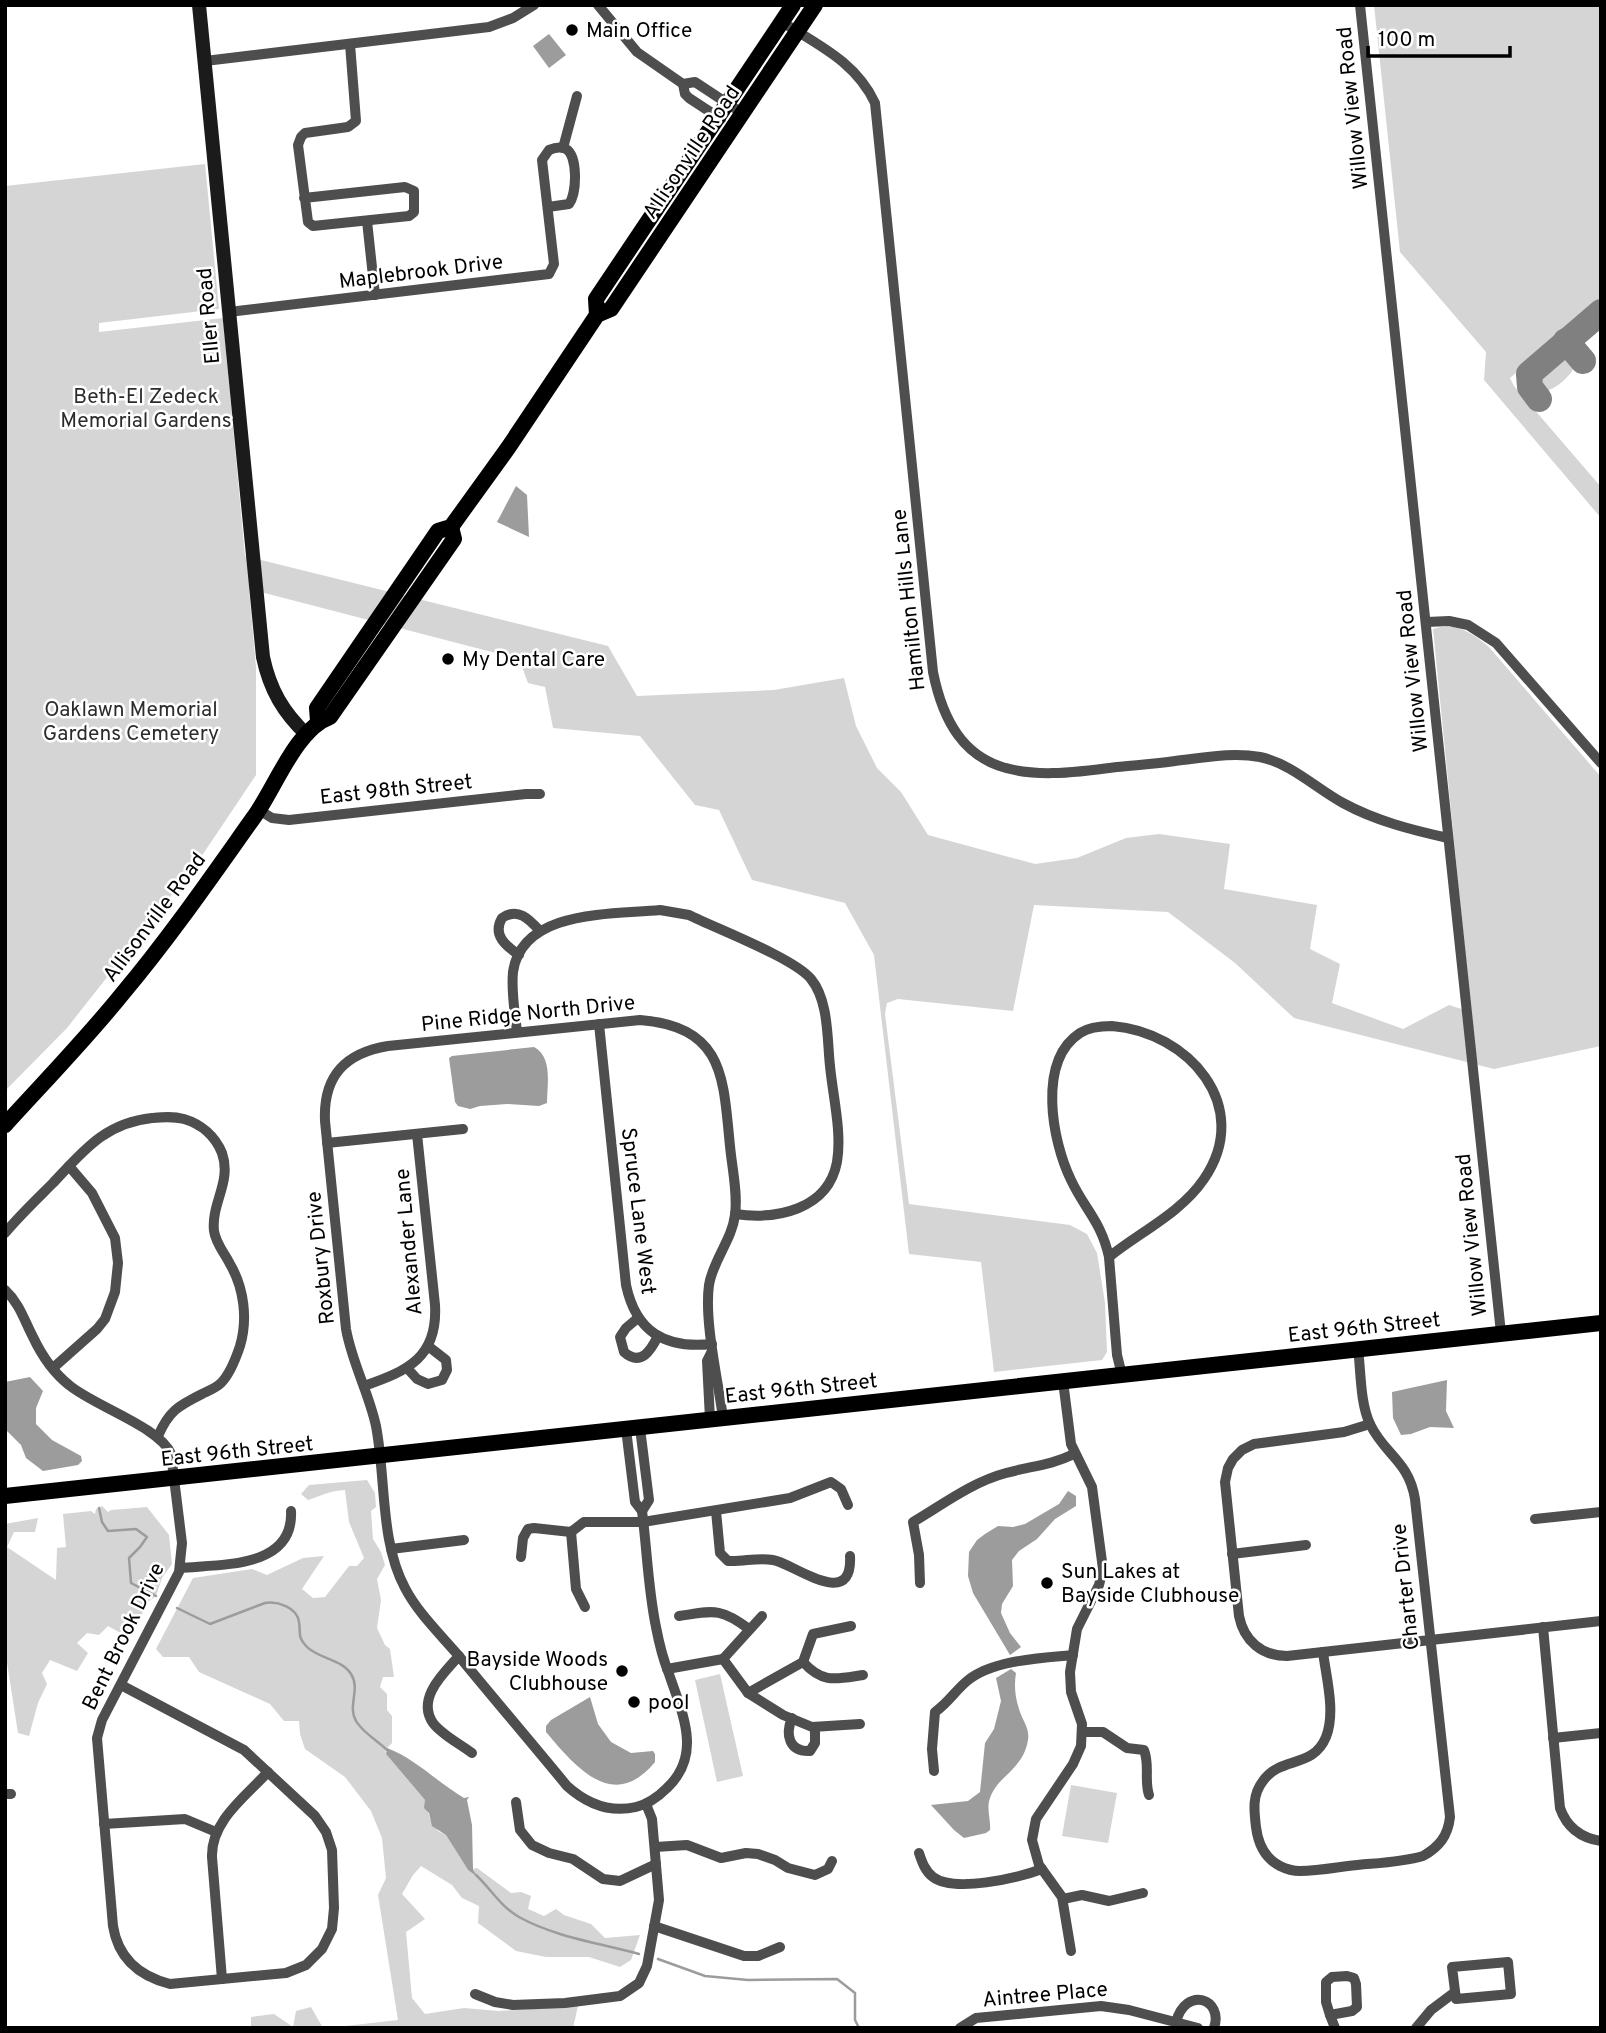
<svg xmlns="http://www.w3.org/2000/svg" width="1606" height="2033" font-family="Overpass,sans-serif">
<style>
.green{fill:#d5d5d5}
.water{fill:#9c9c9c}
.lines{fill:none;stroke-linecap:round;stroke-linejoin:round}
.stream{stroke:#9c9c9c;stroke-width:2.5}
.taxiway{stroke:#808080;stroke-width:26}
.street{stroke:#4e4e4e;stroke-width:10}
.secondary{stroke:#1b1b1b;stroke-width:14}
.primary{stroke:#000;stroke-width:16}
.poi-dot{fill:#000;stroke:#fff;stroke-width:2.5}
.labels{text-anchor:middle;stroke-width:5;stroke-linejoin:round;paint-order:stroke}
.poi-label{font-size:21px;fill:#000;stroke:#fff;text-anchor:start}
.street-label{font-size:21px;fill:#000;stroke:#fff}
.park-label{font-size:21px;fill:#2c2c2c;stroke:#fff}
</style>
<rect width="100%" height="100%" fill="#fff"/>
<g class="green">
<polygon points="1374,5 1601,5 1601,300 1510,378 1514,386 1601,487 1601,518 1484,380 1486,352 1400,252"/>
<path d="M205 164 219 309 99 323V332L223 318 245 556 608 646 637 696 774 690 844 678 856 726 877 768 901 792 928 835 1035 864 1077 858 1126 838 1159 834 1230 844 1224 889 1317 905 1310 949 1340 964 1332 1003 1403 1029 1449 1005 1471 1012 1433 629C1456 621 1472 633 1489 647L1601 777V1046L1494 1069 1294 1018 1235 963 1168 912 1034 905 1013 1011 898 999 887 1003 885 1014 909 1204 1070 1225 1087 1234 1097 1253 1105 1303 1107 1352 1102 1360 994 1372 981 1262 909 1254 874 955 845 903 752 880 719 810 695 805 640 736 553 728 545 687 528 683 519 659 249 589 256 667V775L197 863 67 1028 5 1091V186Z"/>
<path d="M1561 357H1568L1575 365C1572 375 1555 390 1545 391L1539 384V376Z"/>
<path d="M367 1480 375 1493 376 1507 371 1511 373 1539 381 1552 385 1565 377 1579 381 1600 377 1628 385 1645 390 1649 394 1677H383L380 1687 387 1694V1710L392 1716V1743L385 1750 386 1754 425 1800 430 1819 438 1831 446 1835 468 1870 477 1868 511 1893 521 1892 531 1896 528 1909 544 1916 556 1909 564 1915 591 1924 605 1938 640 1935 631 1960 620 1967 589 1957H546L516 1951 478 1923 479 1906 462 1898 452 1885 421 1866 413 1875 402 1894 425 1919 406 1932 412 1998 425 2014 464 2008 499 2011 578 2006 573 2028H328L398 2020 378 1895 386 1878 382 1838 371 1811 345 1777 305 1749 300 1734 299 1721H284L270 1704 199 1672 189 1657H163L156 1649 193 1578 252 1569 267 1575 303 1558 324 1556 302 1589 313 1598 325 1597 349 1566H357L364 1558 349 1522 345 1490C329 1491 323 1495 308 1500L301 1494 309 1485Z"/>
<polygon points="102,1506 108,1512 111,1510 147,1507 169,1535 172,1564 162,1578 156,1596 145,1604 141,1618 126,1636 108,1626 99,1635 87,1633 77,1643 88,1653 77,1671 50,1660 42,1673 47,1684 38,1703 29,1736 18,1733 5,1650 5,1524 38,1518 35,1532 14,1532 7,1547 56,1580 57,1548 66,1547 63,1514 91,1511 95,1514 96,1509"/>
<polygon points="720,1674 743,1776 717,1782 695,1680"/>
<polygon points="1071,1785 1117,1793 1108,1843 1062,1836"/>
<polygon points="311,2007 323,2028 251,2028 251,2017 274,2014 293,2027 296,2011"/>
</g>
<g class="water">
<polygon points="549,34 566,55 549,68 533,46"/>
<polygon points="516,486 527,495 529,537 497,522"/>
<path d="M534 1047C553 1057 547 1085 547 1103L539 1106 507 1104 480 1106 470 1109 458 1106 455 1102 449 1058 452 1056Z"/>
<polygon points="30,1377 43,1391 36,1408 36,1424 52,1440 81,1456 82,1461 78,1465 43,1471 26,1458 21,1445 5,1429 5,1382"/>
<polygon points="1447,1380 1446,1411 1454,1428 1430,1427 1411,1434 1401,1435 1393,1418 1392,1392"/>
<polygon points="1068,1491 1076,1496 1076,1506 1055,1519 1037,1539 1019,1551 1012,1560 1013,1586 1002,1604 1001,1613 1010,1633 1021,1647 1010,1655 973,1593 968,1576 969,1552 977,1540 985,1534 998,1526 1013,1527 1025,1524 1059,1504"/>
<path d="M1011 1669 1016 1673C1014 1685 1015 1697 1019 1709 1022 1720 1030 1728 1028 1740 1023 1770 998 1775 990 1798 986 1809 991 1819 990 1830L986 1833 964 1838 954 1830 931 1805 968 1801 980 1792 985 1743 994 1729 1001 1701 996 1678Z"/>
<path d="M590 1697 598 1724 611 1742 631 1753 653 1751 655 1754V1762C614 1812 577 1769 546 1732V1726L551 1720Z"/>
<path d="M387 1748C416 1759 437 1782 464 1798L469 1797 467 1800 472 1825 473 1870 478 1877 468 1870 446 1835 432 1826 429 1813 424 1808 425 1800 386 1754Z"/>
</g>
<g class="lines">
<g class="stream">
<polyline points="99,1508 102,1522 108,1531 136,1529 147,1537 140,1547 129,1558 131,1583 156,1596"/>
<path d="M177 1608 210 1624 265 1603C277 1601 297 1607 299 1622 301 1633 297 1636 306 1646 318 1659 342 1659 351 1674 361 1689 347 1706 356 1721 362 1732 378 1741 387 1750"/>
<path d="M476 1875C491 1889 501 1907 519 1917 555 1937 599 1943 639 1954"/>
<polyline points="658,1959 705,1976 748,1980 837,1979 855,1993 855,2020 859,2028"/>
</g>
<g class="taxiway">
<polyline points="1566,341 1583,361"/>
<polyline points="1539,399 1530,387 1529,374 1601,312"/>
</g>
<g class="street">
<polyline points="598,5 637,52 683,84 685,94 689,98 721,119"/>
<polyline points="1360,5 1501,1333"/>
<path d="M782 22C818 45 856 62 875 103L933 672C955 782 1024 780 1117 767 1136 765 1156 764 1175 761 1203 758 1231 752 1260 757 1292 764 1314 787 1343 803 1376 821 1412 830 1448 838"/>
<polyline points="205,61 489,27 513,18 534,5"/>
<polyline points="683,84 695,82 742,113"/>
<polyline points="563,148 577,96"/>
<polyline points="304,198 405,187 414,191 414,212 409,216 313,226 308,222 298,145 301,137 305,133 348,127 356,121 350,44"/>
<polyline points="367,221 375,295"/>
<path d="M229 312 549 274 554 264 542 160 549 150C554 148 560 146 566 149 578 156 577 193 569 204L548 207"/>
<polyline points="1427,622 1449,621 1468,625 1496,643 1601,763"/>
<polyline points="259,810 272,818 289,820 526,794 540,794"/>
<path d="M519 955C506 946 492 935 502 918 518 907 529 919 540 931"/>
<path d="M599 1024 626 1285C636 1332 665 1349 712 1344"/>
<path d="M1112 1026C1188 1032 1254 1106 1204 1179 1181 1213 1140 1232 1109 1257 1101 1221 1085 1210 1071 1180 1052 1141 1037 1061 1080 1033 1089 1027 1102 1026 1112 1026Z"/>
<path d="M517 1032C515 1013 511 992 513 972 522 909 612 915 660 910L689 915C717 929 794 958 811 979 829 1001 827 1039 830 1066 833 1097 842 1132 837 1162 828 1210 776 1220 735 1214"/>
<polyline points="327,1143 463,1129"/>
<path d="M5 1233C20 1215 37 1199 53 1183 84 1150 105 1123 152 1118 163 1117 173 1116 184 1119 201 1124 215 1136 222 1153 232 1182 211 1203 214 1231 216 1244 224 1252 230 1264 244 1288 248 1319 240 1346 236 1358 230 1374 221 1383 216 1388 208 1391 202 1394 178 1406 169 1411 158 1436"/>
<polyline points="1109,1257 1117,1355 1122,1375"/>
<path d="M5 1290C20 1304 24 1320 33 1337 41 1354 54 1373 69 1385 94 1406 160 1427 171 1454L182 1543 179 1572 102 1720 97 1738 113 1926C118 1958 139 1976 170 1984L286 1973 306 1965 322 1949 332 1929 334 1908 332 1850 326 1832 315 1816 244 1750 121 1685"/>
<path d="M638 1318 626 1328 620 1337 624 1352C641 1367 651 1350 658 1336"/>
<polyline points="53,1368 97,1329 105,1319 115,1292 118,1263 115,1238 92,1193 69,1166"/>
<polyline points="407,1368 417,1379 428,1384 442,1380 447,1370 446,1360 428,1346"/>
<polyline points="1063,1381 1071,1444 1092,1487 1103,1569 1099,1585 1077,1629 1070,1672 1071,1692 1082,1724 1081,1746 1073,1764 1036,1819 1032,1840 1039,1865 1062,1897 1071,1951"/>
<path d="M364 1386C408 1371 438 1357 435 1305L417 1134"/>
<polyline points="710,1419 707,1361 712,1351"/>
<path d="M1370 1424 1344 1432 1254 1444 1242 1450 1233 1459 1228 1468 1225 1482 1239 1616C1244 1641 1262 1656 1287 1656L1601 1621"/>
<polyline points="640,1428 649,1500 642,1511"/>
<path d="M626 1429 635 1502 642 1511C647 1549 648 1589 656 1627 659 1643 663 1659 669 1674 682 1713 703 1754 667 1788 658 1797 648 1804 636 1807 610 1813 587 1804 567 1786 531 1742 494 1699 458 1655 440 1634 418 1613 405 1588 380 1542 386 1478 376 1426 369 1393 352 1363 346 1329L325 1121C323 1076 345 1053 388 1046L640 1020C725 1027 723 1078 730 1146 732 1168 738 1193 735 1215 732 1240 713 1260 709 1285 704 1321 718 1380 723 1418"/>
<path d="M716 1511 720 1553 728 1561C743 1562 758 1557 773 1560 793 1563 853 1612 850 1556"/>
<polyline points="1535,1519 1601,1512"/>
<polyline points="571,1532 576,1589 585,1607"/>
<polyline points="391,1549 464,1540"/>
<polyline points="1232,1554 1306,1545"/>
<polyline points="521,1557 523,1538 528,1529 534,1528 571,1532 584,1522 643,1522 790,1498 831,1482 841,1489 848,1505"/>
<path d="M180 1568C220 1564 294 1569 291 1511"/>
<path d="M920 1583 919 1555 913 1522C942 1505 972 1482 1006 1473 1031 1466 1049 1466 1074 1454"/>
<path d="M679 1616C713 1611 720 1607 749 1629"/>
<path d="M1543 1627 1560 1808C1567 1828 1581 1838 1601 1841"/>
<path d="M1323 1652C1326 1677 1336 1712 1326 1737 1313 1769 1280 1756 1263 1781 1252 1795 1254 1810 1256 1827 1258 1843 1264 1858 1280 1866 1286 1869 1294 1871 1300 1871 1316 1871 1333 1868 1348 1866 1373 1863 1399 1863 1423 1856 1439 1847 1448 1836 1450 1817L1415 1499C1409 1461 1384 1454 1370 1424 1360 1403 1361 1372 1358 1348"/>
<path d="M459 1656C444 1673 416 1698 433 1723 442 1735 460 1744 472 1753"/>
<polyline points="723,1659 748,1693 783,1715 812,1727 860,1724"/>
<polyline points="723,1659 762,1616"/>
<path d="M803 1662C823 1684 836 1679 863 1675"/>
<polyline points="667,1669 723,1659"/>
<polyline points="748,1693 803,1662 813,1634 851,1626"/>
<path d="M792 1718C785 1735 789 1752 810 1751L815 1743V1727"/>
<path d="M1082 1732H1103L1127 1748 1144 1750C1150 1765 1144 1780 1149 1795"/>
<polyline points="1553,1738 1601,1733"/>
<path d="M934 1771 932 1749 935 1712C948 1703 955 1691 967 1681 992 1660 1041 1658 1073 1655"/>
<polyline points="5,1794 11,1794"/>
<polyline points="516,1802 520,1830 532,1845 549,1853 573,1859 603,1879 620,1881 656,1864"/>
<polyline points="104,1824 185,1819 216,1832"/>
<polyline points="655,1847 687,1845 721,1858 746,1853 758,1854 775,1860 788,1868 815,1875 828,1869 832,1861"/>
<path d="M919 1853C922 1862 925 1871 933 1877 954 1893 1018 1878 1042 1869"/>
<polyline points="1063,1899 1082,1895 1109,1901 1143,1893"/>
<polyline points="654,1926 744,1956 758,1956 780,1947"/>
<polygon points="1508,1962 1511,1994 1456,1999 1452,1967"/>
<polygon points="1347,1976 1354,1978 1356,1984 1357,2007 1352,2011 1330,2015 1326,2002 1326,1982 1332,1977"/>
<path d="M222 1979 212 1857C211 1821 245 1797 268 1772"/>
<polyline points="475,1994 495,2002 513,2005 565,2003 620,1996 639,1983 647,1966 659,1900 652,1819 646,1804"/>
<polyline points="1330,2015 1335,2028"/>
<path d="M1176 2022C1186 1985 1224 1999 1214 2028"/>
<polyline points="960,2028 976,2018 1101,2006 1129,2010 1198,2028"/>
<polyline points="1416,2028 1431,2010 1455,1992"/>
</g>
<path class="secondary" d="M199 5 263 657C270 690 283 712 307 735"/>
<g class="primary">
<polyline points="597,315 596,299 793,5"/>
<polyline points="318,721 317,708 438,531 451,527 508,448 597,315 611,309 815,5"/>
<path d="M5 1125C45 1081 86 1039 123 993 170 937 212 876 254 817 275 788 296 729 330 717L454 539 451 527"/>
<polyline points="5,1496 1601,1323"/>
</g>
</g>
<g class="poi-dot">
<circle cx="572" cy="30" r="7"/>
<circle cx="448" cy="659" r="7"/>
<circle cx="1047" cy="1583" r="7"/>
<circle cx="622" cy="1671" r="7"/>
<circle cx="634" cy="1702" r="7"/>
</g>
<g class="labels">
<g class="poi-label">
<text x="586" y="37">Main Office</text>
<text x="462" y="666">My Dental Care</text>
<text x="1061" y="1578">Sun Lakes at<tspan x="1061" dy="24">Bayside Clubhouse</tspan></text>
<text x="608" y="1666" text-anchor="end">Bayside Woods<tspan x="608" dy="24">Clubhouse</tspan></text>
<text x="648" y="1709">pool</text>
</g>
<g class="street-label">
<text transform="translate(1352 108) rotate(-96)" y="7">Willow View Road</text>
<text transform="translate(691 152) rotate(-56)" y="7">Allisonville Road</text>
<text transform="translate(421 271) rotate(-7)" y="7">Maplebrook Drive</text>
<text transform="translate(208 316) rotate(-95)" y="7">Eller Road</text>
<text transform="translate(908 600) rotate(-96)" y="7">Hamilton Hills Lane</text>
<text transform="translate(1412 671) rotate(-96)" y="7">Willow View Road</text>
<text transform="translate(396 789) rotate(-6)" y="7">East 98th Street</text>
<text transform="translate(154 917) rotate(-53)" y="7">Allisonville Road</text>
<text transform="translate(528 1013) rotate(-6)" y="7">Pine Ridge North Drive</text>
<text transform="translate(639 1211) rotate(83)" y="7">Spruce Lane West</text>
<text transform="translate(1471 1235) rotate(-96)" y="7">Willow View Road</text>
<text transform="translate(408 1242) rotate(-95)" y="7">Alexander Lane</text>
<text transform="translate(320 1258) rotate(-96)" y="7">Roxbury Drive</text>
<text transform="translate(1364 1327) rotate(-6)" y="7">East 96th Street</text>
<text transform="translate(801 1388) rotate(-6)" y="7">East 96th Street</text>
<text transform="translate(237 1451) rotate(-6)" y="7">East 96th Street</text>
<text transform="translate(1405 1587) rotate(-96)" y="7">Charter Drive</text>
<text transform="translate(123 1636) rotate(-64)" y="7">Bent Brook Drive</text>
<text transform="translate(1045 1994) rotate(-5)" y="7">Aintree Place</text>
</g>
<g class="park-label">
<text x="146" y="403">Beth-El Zedeck<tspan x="146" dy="24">Memorial Gardens</tspan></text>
<text x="131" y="716">Oaklawn Memorial<tspan x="131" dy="24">Gardens Cemetery</tspan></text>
</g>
</g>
<rect width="1606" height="2033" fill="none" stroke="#000000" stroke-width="14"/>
<path d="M1368 46v10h142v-10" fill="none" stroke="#000000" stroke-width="3.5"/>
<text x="1378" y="46" font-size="21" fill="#000000" stroke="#ffffff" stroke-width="5" paint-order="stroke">100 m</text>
</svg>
